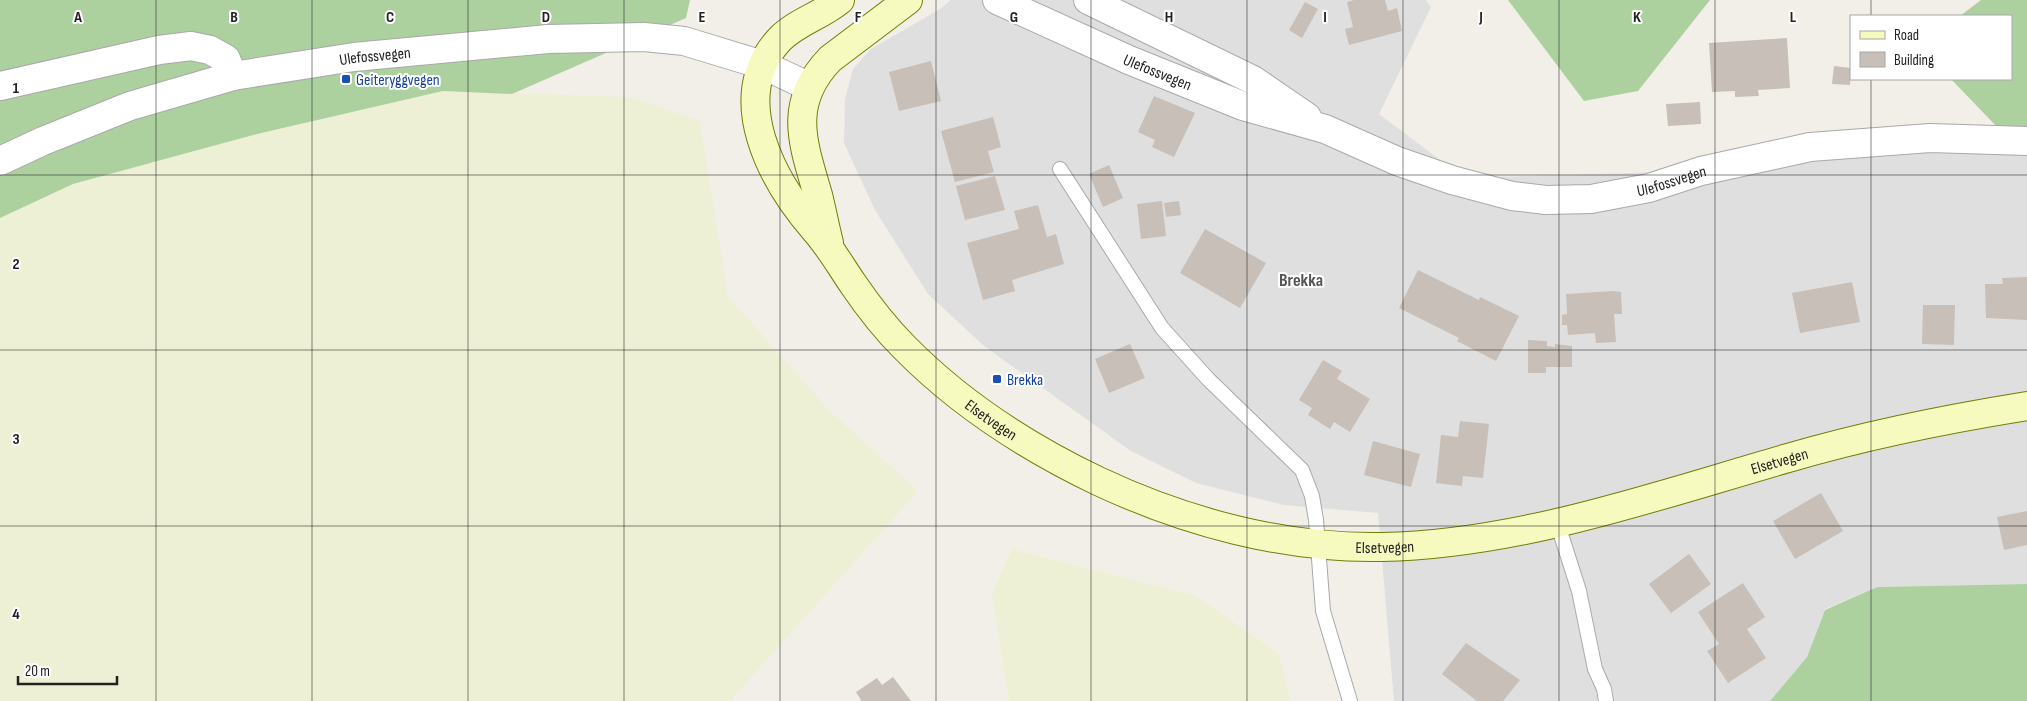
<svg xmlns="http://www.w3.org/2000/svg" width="2027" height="701" font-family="'Sofia Sans Condensed',sans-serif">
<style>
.residential{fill:#e0dfdf}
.farmland{fill:#eef0d5}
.forest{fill:#add19e}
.building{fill:#c7bfb8}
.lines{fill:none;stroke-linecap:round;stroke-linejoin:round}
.service-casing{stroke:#a9a9a9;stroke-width:16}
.minor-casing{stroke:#a9a9a9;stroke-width:30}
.tertiary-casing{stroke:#a9a9a9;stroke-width:30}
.secondary-casing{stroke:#707d05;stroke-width:30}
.service{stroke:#fff;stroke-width:14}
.minor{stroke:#fff;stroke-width:28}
.tertiary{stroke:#fff;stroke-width:28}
.secondary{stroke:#f7fabf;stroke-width:28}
.grid{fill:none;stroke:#222;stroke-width:1;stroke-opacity:0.55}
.transit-dot{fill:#1a4fb4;stroke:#fff;stroke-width:2}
.labels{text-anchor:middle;stroke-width:4;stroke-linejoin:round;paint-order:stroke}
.street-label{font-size:16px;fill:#222;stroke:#fff}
.transit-label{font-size:16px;fill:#164399;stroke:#fff;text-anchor:start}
.neighbourhood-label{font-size:18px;font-weight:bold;fill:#555;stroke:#fff}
.grid-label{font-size:16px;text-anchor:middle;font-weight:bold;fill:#222;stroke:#fff;stroke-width:4;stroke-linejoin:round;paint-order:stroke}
</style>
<rect width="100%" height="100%" fill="#f2efe9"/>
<polygon class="residential" points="951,0 1426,0 1431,7 1379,114 1464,178 1662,172 2027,137 2027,584 1877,587 1825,609 1807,657 1770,701 1394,701 1378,513 1284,505 1196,483 1131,451 984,346 928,294 875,210 844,143 845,99 853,69 871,49 940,9"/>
<g class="farmland">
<polygon points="443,91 630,97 700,121 728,296 829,410 918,491 730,701 0,701 0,218 73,184 257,134"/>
<polygon points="1012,549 1196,596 1279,654 1290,701 1009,701 992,594"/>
</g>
<g class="forest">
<polygon points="0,0 690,0 686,18 512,94 443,91 257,134 73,184 0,218"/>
<polygon points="1508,0 1710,0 1638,91 1584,101"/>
<polygon points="1981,0 2027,0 2027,136 1999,129 1951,79 2011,79 2011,16 1960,16"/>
<polygon points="2027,584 2027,701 1770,701 1807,657 1825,610 1877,587"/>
</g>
<g class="building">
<polygon points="1354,0 1385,0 1388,11 1397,8 1402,31 1349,45 1345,29 1353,27 1347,2"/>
<polygon points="1305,2 1318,9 1302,38 1289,30"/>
<polygon points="1787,38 1790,88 1758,90 1759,96 1735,97 1735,91 1712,92 1709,43"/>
<polygon points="931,61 941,101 899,111 889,72"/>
<polygon points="1834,66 1851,68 1850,85 1832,84"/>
<polygon points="1154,96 1195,113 1174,157 1152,147 1155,140 1138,132"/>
<polygon points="1700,102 1701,124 1668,126 1666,104"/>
<polygon points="993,117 1001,147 988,151 994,172 955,182 941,131"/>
<polygon points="1109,165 1123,198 1103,207 1089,174"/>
<polygon points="995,176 1005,210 965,220 956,186"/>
<polygon points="1162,201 1166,236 1141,239 1137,204"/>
<polygon points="1179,201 1181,215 1166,217 1164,203"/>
<polygon points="1038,205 1047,237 1056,234 1064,264 1012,280 1015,291 983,300 967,243 1019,229 1014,211"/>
<polygon points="1205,229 1266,263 1240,308 1180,273"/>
<polygon points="1418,270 1479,300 1480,297 1519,316 1496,361 1457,341 1459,338 1399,308"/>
<polygon points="2027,277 2027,320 1986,318 1985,284 2003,284 2002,278"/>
<polygon points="1852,282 1860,322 1800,333 1792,293"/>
<polygon points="1613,291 1621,292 1622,314 1614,314 1616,342 1596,343 1595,333 1568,335 1567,325 1562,325 1562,315 1567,314 1566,294"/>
<polygon points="1923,305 1955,305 1954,345 1922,344"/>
<polygon points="1528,340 1547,341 1547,346 1555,347 1555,344 1572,346 1572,367 1546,367 1546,373 1528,373"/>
<polygon points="1130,344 1145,378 1109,393 1095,359"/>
<polygon points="1323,360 1342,371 1337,379 1370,399 1350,432 1334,422 1330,429 1308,415 1312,408 1299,400"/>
<polygon points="1460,421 1489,424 1483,478 1463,476 1462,486 1436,483 1441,435 1458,437"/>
<polygon points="1373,441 1420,454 1411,487 1364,475"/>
<polygon points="1821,493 1843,531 1795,559 1773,521"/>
<polygon points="2027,511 2027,545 2004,550 1997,517"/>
<polygon points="1689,554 1711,584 1671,613 1649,584"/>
<polygon points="1743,583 1765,617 1747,629 1766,658 1728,683 1707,651 1719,644 1698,612"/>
<polygon points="1466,643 1520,680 1503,701 1477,701 1442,674"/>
<polygon points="893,677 911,701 860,701 861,700 856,692 877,678 882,685"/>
</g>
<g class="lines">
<g class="service-casing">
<g id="service">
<polyline points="1060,169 1162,328 1208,379 1302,470 1312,496 1316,520 1323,611 1350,701"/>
<polyline points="1557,522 1579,591 1595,669 1604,689 1606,701"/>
</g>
</g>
<g class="minor-casing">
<polyline id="minor" points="0,86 159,50 191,46 210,50 226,59 233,76"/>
</g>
<g class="tertiary-casing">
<g id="tertiary">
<path id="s1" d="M997 0 1129 60 1243 106 1325 129 1397 161 1452 180 1512 196 1546 200 1591 199 1649 188 1701 171 1810 147 1930 138 2027 141"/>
<polyline points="1088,0 1253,80 1307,117"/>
<path id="s2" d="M0 161 43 141 130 106 233 76 354 57 548 39 644 37 684 41 763 65 810 87"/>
</g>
</g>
<g class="secondary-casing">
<g id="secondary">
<path id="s3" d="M840 0C821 16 796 22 779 40 726 98 773 182 815 230 830 247 840 265 853 284 868 306 885 328 904 347 959 403 1027 447 1098 481 1185 522 1285 549 1382 547 1521 544 1655 496 1788 458 1866 435 1946 419 2027 406"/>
<path d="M829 243C825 227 822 211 818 195 803 143 787 104 830 59L908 0"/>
</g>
</g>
<use href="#service" class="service"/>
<use href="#minor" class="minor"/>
<use href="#tertiary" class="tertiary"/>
<use href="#secondary" class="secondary"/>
</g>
<path class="grid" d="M156 0V701M312 0V701M468 0V701M624 0V701M780 0V701M936 0V701M1091 0V701M1247 0V701M1403 0V701M1559 0V701M1715 0V701M1871 0V16M1871 79V701M0 175H2027M0 350H2027M0 526H2027"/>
<g class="transit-dot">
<rect x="341" y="74" width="10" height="10" rx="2.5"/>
<rect x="992" y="374" width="10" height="10" rx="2.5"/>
</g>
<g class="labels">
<g class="street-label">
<text dy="6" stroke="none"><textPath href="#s2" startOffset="392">Ulefossvegen</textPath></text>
<text dy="6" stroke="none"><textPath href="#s1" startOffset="176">Ulefossvegen</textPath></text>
<text dy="6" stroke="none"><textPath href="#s1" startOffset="714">Ulefossvegen</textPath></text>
<text dy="6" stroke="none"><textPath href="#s3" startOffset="546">Elsetvegen</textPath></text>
<text dy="6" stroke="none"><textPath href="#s3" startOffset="1371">Elsetvegen</textPath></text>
<text dy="6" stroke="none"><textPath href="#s3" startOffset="966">Elsetvegen</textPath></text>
</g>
<g class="transit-label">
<text x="356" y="85">Geiteryggvegen</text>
<text x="1007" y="385">Brekka</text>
</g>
<g class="neighbourhood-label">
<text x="1301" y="286">Brekka</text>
</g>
</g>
<g class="grid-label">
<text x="78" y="22">A</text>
<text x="234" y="22">B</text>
<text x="390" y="22">C</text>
<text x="546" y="22">D</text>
<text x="702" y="22">E</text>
<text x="858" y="22">F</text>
<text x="1014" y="22">G</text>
<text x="1169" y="22">H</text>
<text x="1325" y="22">I</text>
<text x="1481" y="22">J</text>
<text x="1637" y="22">K</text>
<text x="1793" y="22">L</text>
<text x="16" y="93">1</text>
<text x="16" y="269">2</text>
<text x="16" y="444">3</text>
<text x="16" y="619">4</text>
</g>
<rect x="1850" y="15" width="162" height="65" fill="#ffffff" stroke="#a7a7a7"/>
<rect x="1860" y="31" width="25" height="8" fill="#f7fabf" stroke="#a7a7a7"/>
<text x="1894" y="40" font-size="15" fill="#222222">Road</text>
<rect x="1860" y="52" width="25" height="15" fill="#c7bfb8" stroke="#a7a7a7"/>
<text x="1894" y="65" font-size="15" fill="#222222">Building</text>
<path d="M18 676v8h99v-8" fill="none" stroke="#222222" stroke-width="2.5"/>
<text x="25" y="676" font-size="15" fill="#222222" stroke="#ffffff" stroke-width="4" paint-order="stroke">20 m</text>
</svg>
